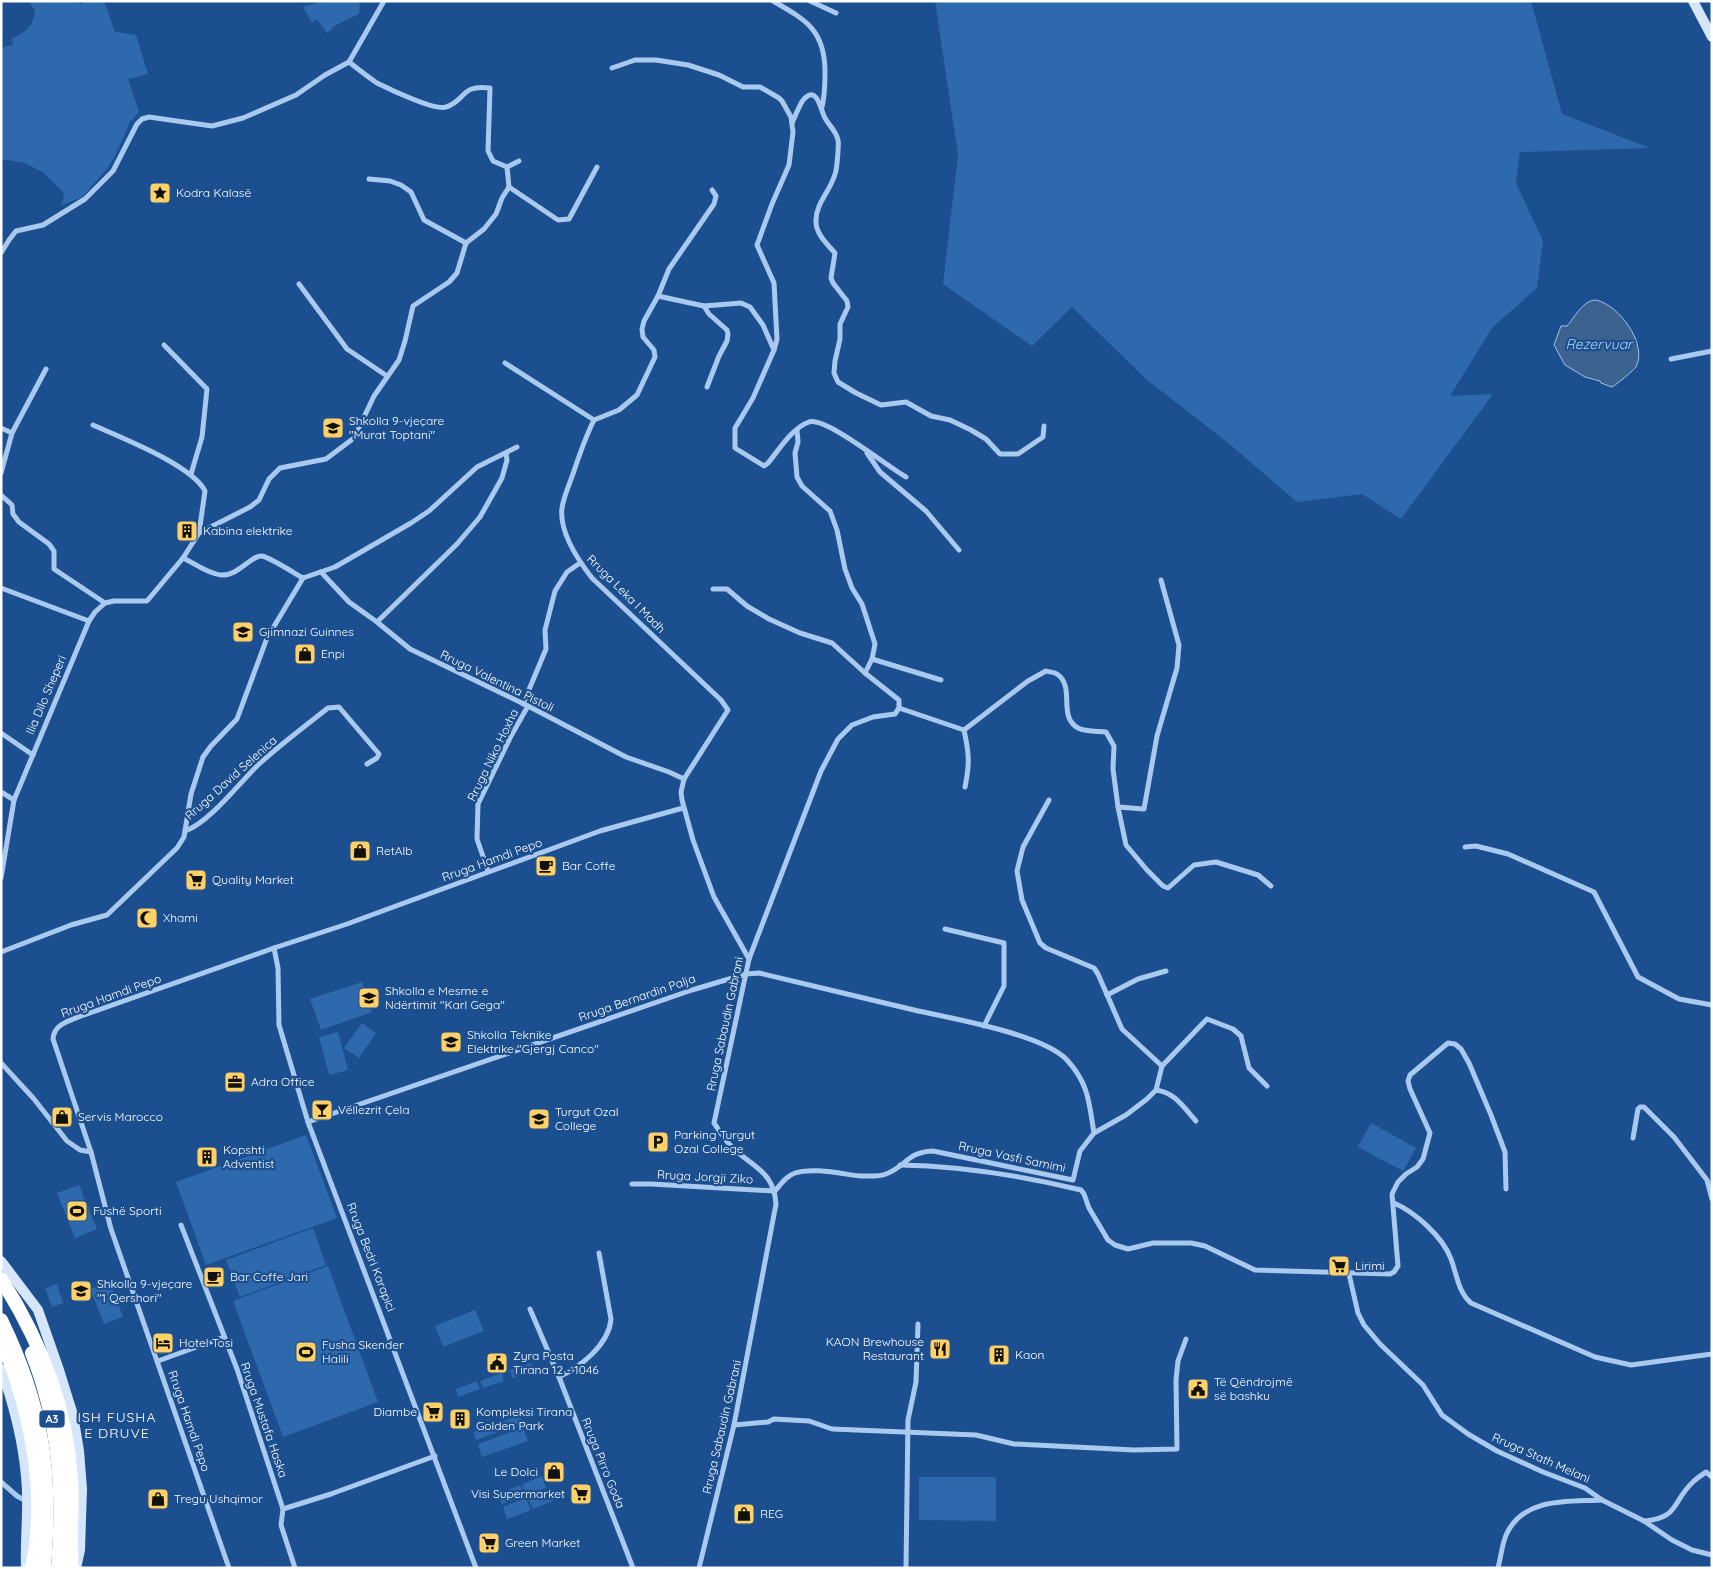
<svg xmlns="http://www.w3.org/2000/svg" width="1713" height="1569" font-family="Quicksand,sans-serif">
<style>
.green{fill:#2e69ad}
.water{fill:#3c6290;stroke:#9cc4f0}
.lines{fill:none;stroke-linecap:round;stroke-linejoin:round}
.street{stroke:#a9c9ee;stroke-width:5}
.secondary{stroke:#d6e6fa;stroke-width:10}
.highway{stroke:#fff;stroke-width:14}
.labels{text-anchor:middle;stroke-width:4.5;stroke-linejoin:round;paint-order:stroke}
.shield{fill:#1b4f8f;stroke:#bbcadd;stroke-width:1}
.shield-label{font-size:11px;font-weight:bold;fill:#fff}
.poi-label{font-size:12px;fill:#fff;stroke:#1b4f8f;text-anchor:start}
.street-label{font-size:12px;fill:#fff;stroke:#1b4f8f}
.water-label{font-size:14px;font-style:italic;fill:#b5d3f5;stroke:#1b4f8f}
.neighbourhood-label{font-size:14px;letter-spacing:1px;fill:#fff;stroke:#1b4f8f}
</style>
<rect width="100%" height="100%" fill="#1b4f8f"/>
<g class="green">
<path d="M29 1H71L82 4 83 1H104L115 32 136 35 148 74 128 79 139 112 130 122 115 156 106 170 82 197 60 206 64 199 63 192 44 173 25 163 1 159V48L13 45 12 38C26 33 33 26 35 11Z"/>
<polygon points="324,1 360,1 359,14 336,25 327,33 317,19 312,23 303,7"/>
<polygon points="935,1 1531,1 1562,114 1650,148 1520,152 1516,183 1543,241 1537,288 1492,328 1450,396 1493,394 1401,519 1362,494 1297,502 1227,442 1147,380 1072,307 1032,346 943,284 958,155"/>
<polygon points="362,982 372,1012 321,1030 310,999"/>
<polygon points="362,1023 376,1033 359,1058 344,1048"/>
<polygon points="338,1032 348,1070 329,1075 319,1037"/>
<polygon points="1371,1123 1416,1148 1403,1171 1358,1147"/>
<polygon points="306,1135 337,1218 206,1265 176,1182"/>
<polygon points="79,1185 97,1229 75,1238 57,1193"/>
<polygon points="313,1228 326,1265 240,1297 226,1260"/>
<polygon points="328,1266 378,1402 283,1437 233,1301"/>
<polygon points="110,1281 123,1317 104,1324 90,1289"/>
<polygon points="57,1284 63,1303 52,1307 45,1288"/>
<polygon points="475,1310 484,1331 443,1347 435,1326"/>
<polygon points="531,1363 534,1370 512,1378 510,1370"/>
<polygon points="502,1373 504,1381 483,1388 480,1381"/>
<polygon points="477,1381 480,1389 458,1397 456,1389"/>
<polygon points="520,1415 522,1423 501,1431 498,1423"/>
<polygon points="495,1424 498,1432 476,1440 474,1432"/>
<polygon points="523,1428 528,1441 482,1457 478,1444"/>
<polygon points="542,1476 546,1488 529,1494 525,1493 522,1484"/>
<polygon points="919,1477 996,1477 996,1521 919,1520"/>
<polygon points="520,1485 524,1494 521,1497 502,1504 497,1494"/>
<polygon points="548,1490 553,1501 533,1509 529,1501 530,1497"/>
<polygon points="523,1499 527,1501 531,1510 507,1519 503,1507"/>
</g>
<path class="water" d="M1596 300C1619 305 1648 344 1636 367 1634 370 1616 385 1612 387L1601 383 1600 381 1585 377 1565 365 1554 345 1561 326H1567C1575 317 1583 300 1596 300Z"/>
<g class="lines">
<g class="street">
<path d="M773 1C806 20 825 30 825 72 825 83 825 95 822 107"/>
<polyline points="810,1 836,13"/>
<path d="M349 62C358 69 368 77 377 83 389 89 435 111 446 107 466 101 460 84 490 88L488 151 493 161 507 167"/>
<polyline points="612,68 635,60 656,60 688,65 719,75 743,87 760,87 779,98 782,101 791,117 793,132 789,165 772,204 757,245 774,283 777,339 774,350"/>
<path d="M792 123C795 117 800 103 804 99 817 85 821 110 824 116 828 125 836 130 838 140 839 143 837 170 835 174 831 190 816 203 816 220 815 233 827 244 835 253L831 278 833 283 847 301 848 307 840 324V339L835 361 834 373 838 382 856 393 881 405 906 402 931 416 950 420 971 430 986 439 1000 454H1018L1043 437 1044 426"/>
<polyline points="369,179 390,181 401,185 411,192 424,220 466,243"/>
<polyline points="509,187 558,220 569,219 597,167"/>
<path d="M712 190 716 196 714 204 669 269 658 296 644 321 642 329 643 337 654 350 655 357 637 395 619 410 594 420C586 436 580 453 574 471 570 483 564 495 562 508 559 532 578 560 592 578L721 700 728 710 684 779 681 792 682 800 693 840 714 897 749 959"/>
<polyline points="1,253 9,240 16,231 43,225 85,199 113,171 137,124 142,119 149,117 212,126 243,118 296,95 325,75 349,62 384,1"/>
<polyline points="299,284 347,349 387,376"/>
<path d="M658 296 704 306 741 303 750 307 763 325 774 350 753 398 735 428V448L764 466 768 463C779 450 792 428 809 422 825 416 888 467 906 477"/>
<polyline points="704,306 709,314 727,330 728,334 727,341 719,356 707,387"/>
<polyline points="164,345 207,389 202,437 191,474"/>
<polyline points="1671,359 1712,351"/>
<polyline points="505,363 594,420"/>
<path d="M93 425C120 437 192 465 205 491L199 533"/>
<polyline points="1,428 12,433"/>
<polyline points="797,430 798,442 795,453 797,477 802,486 830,511 837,530 845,569 852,588 862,604 875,644 872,659 865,673"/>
<polyline points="867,453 880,472 926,511 959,550"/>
<polyline points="1,473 12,433 46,369"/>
<polyline points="1,495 12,505 13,514 19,522 49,544 54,551 54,569 105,603"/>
<path d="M183 558C194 563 208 574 221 575 239 576 251 555 262 556 271 558 294 573 303 578"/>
<polyline points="321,572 349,602 377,622 410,649 528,706 626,757 669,772 684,779"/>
<polyline points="303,578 335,567 411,523 429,511 477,467 517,447"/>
<polyline points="1,588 89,621"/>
<polyline points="377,622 457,544 480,517 502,478 507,460 506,453"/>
<polyline points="872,659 941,680"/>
<polyline points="523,704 546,649 545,630 555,591 567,572 580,563"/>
<polyline points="899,708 964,730"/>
<path d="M964 730 1028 681 1046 671C1049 672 1054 672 1057 674 1076 687 1057 716 1078 728 1086 732 1098 731 1106 732L1114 746 1113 769 1118 807 1126 845 1147 870 1163 886 1168 888 1194 865 1216 862 1258 875 1271 886"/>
<path d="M964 730C969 753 970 763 965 787"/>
<polyline points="1,733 33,755"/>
<polyline points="1,792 14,800"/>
<polyline points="1049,800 1023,847 1017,871 1022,900 1040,943 1046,948 1094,968 1098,974 1122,1029 1162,1066"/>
<polyline points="1118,807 1144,809 1157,736 1177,668 1179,645 1161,580"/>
<path d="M185 831C209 823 240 782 259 764 281 744 305 726 328 708L339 707 379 754 377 758 367 764"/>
<polyline points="1465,847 1476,846 1508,854 1594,892 1638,977 1679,999 1712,1005"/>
<polyline points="488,871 477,839 478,804 511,736 528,706"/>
<polyline points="1,878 14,800 89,621 95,612 105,603 114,601 147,601 183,558 199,533 250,507 259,500 269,479 280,468 326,459 354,438 374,396 399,360 405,341 413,306 449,282 457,273 466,243 484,229 496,214 502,198 509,187 507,167 519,161"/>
<polyline points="945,929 1004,943 1004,986 984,1026"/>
<polyline points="274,948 278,968 279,1025 308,1122 476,1568"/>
<polyline points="1,952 71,925 107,915 177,848 184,837 191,794 203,757 211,746 237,719 267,638 303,578"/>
<polyline points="1107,995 1138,979 1166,971"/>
<polyline points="1,1063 34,1099 67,1141 80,1150 91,1152"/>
<path d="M1156 1090C1176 1093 1183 1107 1196 1121"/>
<path d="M308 1122 692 990 746 974 759 973C811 985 862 998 914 1010 950 1018 1043 1034 1067 1060 1089 1084 1089 1103 1094 1133"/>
<polyline points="1633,1138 1638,1109 1640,1107 1644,1107 1674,1137 1707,1180 1712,1199"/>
<path d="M900 1165C959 1166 1023 1176 1081 1190L1084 1194 1089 1208 1108 1240 1115 1245 1128 1249 1153 1243H1191L1205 1246 1255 1270 1390 1274 1394 1272 1398 1266 1392 1194 1398 1182 1406 1174 1417 1167 1423 1159 1430 1133 1410 1089 1408 1081 1410 1075 1448 1043 1455 1044 1461 1049 1469 1063 1491 1115 1505 1152 1506 1189"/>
<path d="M632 1184H651L775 1191C781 1184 786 1176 795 1173 812 1167 842 1174 860 1176 868 1176 879 1177 886 1174 907 1166 907 1152 933 1151L1073 1180 1080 1151 1094 1133 1126 1115 1147 1099 1156 1090 1162 1066 1207 1019 1233 1029 1241 1036 1249 1068 1267 1086"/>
<path d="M1394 1203C1415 1212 1443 1237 1451 1259 1457 1275 1458 1292 1471 1303L1595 1357 1631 1365 1712 1354"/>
<polyline points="181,1225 237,1369 283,1509 281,1525 295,1568"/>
<polyline points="1349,1274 1358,1313 1364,1325 1380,1344 1423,1385 1442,1415 1468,1434 1497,1451 1543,1472 1585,1488 1602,1500 1644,1521 1672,1540 1692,1550 1712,1555"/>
<polyline points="530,1309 559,1377 633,1568"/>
<polyline points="158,1361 224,1337"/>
<path d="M559 1377C580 1367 609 1345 611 1319L599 1253"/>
<polyline points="734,1425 768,1422 774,1419 809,1421 832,1429 976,1435 1014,1444 1134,1450 1177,1449 1176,1380 1178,1361 1186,1339"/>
<polyline points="1,1482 17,1496 26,1501"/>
<polyline points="283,1509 331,1494 435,1456"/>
<path d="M1644 1521C1680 1518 1672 1501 1693 1482 1697 1478 1702 1475 1706 1472L1712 1477"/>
<path d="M229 1568 111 1229 91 1152 53 1039C54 1024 69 1021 81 1016L274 948 347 924 600 831 683 808"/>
<path d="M699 1568 734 1425 776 1204C774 1170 751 1167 730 1145 724 1139 719 1130 714 1123L749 959 821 771 838 739 852 725 873 717 895 714 899 708V700L865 673 832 643 800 633 769 619 747 606 727 589H713"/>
<polyline points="906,1568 908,1420 916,1382 918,1324"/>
<path d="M1498 1568C1501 1557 1502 1543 1507 1533 1525 1497 1568 1502 1602 1500"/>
</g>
<g class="secondary">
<polyline points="1693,1 1712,37"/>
<polyline points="1,1261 38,1310 59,1370 73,1415 79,1451 82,1489 80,1550 76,1568"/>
<path d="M1 1369C15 1408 25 1448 27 1490 28 1516 25 1542 26 1568"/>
</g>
<g class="highway">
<path d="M1 1279C40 1340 67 1407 71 1480 73 1509 69 1538 72 1568"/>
<path d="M1 1320C43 1406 52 1473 44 1568"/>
<path d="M2 1341C31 1410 48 1493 32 1568"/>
<path d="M32 1353C60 1424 64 1492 58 1568"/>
</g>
</g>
<defs>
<g id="sight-square" transform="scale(1.125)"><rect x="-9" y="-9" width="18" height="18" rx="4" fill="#ffd166" stroke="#1b4f8f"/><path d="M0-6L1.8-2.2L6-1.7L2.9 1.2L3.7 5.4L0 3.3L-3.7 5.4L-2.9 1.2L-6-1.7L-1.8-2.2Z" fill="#111"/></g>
<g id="school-square" transform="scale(1.125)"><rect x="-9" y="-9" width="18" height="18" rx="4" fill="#ffd166" stroke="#1b4f8f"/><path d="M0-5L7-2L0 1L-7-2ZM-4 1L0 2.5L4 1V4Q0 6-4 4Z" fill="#111"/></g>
<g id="building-square" transform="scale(1.125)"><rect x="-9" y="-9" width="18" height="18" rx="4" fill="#ffd166" stroke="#1b4f8f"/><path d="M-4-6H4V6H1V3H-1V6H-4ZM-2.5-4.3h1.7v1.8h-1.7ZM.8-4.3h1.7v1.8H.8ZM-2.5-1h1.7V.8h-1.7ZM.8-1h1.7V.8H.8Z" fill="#111"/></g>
<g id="shop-square" transform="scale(1.125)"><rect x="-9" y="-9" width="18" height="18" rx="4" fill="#ffd166" stroke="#1b4f8f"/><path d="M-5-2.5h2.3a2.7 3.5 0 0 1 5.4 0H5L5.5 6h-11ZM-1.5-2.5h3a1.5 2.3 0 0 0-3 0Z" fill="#111"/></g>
<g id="cafe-square" transform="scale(1.125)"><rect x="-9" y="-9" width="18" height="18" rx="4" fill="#ffd166" stroke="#1b4f8f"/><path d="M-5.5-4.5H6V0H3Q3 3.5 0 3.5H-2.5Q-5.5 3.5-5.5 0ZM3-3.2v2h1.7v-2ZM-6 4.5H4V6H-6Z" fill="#111"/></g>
<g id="supermarket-square" transform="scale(1.125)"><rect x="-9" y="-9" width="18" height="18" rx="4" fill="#ffd166" stroke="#1b4f8f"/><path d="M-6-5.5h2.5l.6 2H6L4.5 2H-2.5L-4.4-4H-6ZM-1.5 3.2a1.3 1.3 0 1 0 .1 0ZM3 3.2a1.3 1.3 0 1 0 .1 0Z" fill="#111"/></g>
<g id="mosque-square" transform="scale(1.125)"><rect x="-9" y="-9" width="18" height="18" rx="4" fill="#ffd166" stroke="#1b4f8f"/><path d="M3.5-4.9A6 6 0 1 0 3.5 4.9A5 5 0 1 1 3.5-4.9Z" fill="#111"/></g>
<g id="office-square" transform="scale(1.125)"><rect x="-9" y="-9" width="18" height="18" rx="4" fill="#ffd166" stroke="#1b4f8f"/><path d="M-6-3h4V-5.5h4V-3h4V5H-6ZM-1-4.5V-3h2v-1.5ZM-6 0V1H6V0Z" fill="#111"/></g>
<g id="bar-square" transform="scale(1.125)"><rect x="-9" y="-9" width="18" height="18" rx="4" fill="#ffd166" stroke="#1b4f8f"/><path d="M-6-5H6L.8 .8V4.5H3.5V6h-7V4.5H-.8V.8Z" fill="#111"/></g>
<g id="parking-square" transform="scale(1.125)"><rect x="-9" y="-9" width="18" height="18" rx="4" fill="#ffd166" stroke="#1b4f8f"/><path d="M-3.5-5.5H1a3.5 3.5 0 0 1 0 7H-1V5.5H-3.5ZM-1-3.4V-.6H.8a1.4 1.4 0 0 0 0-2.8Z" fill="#111"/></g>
<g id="stadium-square" transform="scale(1.125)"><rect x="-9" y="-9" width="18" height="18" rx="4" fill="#ffd166" stroke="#1b4f8f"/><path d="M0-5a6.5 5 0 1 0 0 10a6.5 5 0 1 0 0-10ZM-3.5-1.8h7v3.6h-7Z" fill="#111"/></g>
<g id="hotel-square" transform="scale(1.125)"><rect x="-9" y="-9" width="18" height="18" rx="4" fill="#ffd166" stroke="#1b4f8f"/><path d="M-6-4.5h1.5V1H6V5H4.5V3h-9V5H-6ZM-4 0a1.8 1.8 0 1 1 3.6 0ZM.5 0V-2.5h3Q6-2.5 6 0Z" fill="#111"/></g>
<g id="restaurant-square" transform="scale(1.125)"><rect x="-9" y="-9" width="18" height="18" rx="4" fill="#ffd166" stroke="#1b4f8f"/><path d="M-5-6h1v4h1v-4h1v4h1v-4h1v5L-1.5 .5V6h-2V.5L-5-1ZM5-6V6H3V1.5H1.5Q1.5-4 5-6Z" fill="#111"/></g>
<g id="civic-square" transform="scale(1.125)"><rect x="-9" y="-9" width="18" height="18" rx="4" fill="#ffd166" stroke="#1b4f8f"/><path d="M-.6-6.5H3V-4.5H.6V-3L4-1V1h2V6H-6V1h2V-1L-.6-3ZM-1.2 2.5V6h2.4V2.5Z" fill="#111"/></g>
</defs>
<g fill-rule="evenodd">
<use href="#sight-square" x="160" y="193"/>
<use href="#school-square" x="333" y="428"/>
<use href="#building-square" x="187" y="531"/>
<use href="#school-square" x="243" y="632"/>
<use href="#shop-square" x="305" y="654"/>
<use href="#shop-square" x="360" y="851"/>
<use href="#cafe-square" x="546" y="866"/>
<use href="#supermarket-square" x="196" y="880"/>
<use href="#mosque-square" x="147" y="918"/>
<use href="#school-square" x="369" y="998"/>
<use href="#school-square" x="451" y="1042"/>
<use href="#office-square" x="235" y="1082"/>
<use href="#bar-square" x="322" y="1110"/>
<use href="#shop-square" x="62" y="1117"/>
<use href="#school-square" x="539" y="1119"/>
<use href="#parking-square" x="658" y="1142"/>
<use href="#building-square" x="207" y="1157"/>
<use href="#stadium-square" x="77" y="1211"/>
<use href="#supermarket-square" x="1339" y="1266"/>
<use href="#cafe-square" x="214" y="1277"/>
<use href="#school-square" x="81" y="1291"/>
<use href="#hotel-square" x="163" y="1343"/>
<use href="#restaurant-square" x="940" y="1349"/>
<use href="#stadium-square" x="306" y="1352"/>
<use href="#building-square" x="999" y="1355"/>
<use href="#civic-square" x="497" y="1363"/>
<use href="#civic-square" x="1198" y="1389"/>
<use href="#supermarket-square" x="433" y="1412"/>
<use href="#building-square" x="460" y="1419"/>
<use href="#shop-square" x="554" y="1472"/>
<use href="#supermarket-square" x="581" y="1494"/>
<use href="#shop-square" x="158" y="1499"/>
<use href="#shop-square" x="744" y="1514"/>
<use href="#supermarket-square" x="489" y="1543"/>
</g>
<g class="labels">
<rect class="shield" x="39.5" y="1410.5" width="25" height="17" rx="4"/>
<g class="shield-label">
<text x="52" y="1423">A3</text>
</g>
<g class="poi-label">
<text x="176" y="197">Kodra Kalasë</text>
<text x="349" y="425">Shkolla 9-vjeçare<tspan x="349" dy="14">"Murat Toptani"</tspan></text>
<text x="203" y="535">Kabina elektrike</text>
<text x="259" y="636">Gjimnazi Guinnes</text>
<text x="321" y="658">Enpi</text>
<text x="376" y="855">RetAlb</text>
<text x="562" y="870">Bar Coffe</text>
<text x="212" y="884">Quality Market</text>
<text x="163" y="922">Xhami</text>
<text x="385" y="995">Shkolla e Mesme e<tspan x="385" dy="14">Ndërtimit "Karl Gega"</tspan></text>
<text x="467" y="1039">Shkolla Teknike<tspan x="467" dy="14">Elektrike "Gjergj Canco"</tspan></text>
<text x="251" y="1086">Adra Office</text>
<text x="338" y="1114">Vëllezrit Çela</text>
<text x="555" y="1116">Turgut Ozal<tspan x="555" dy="14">College</tspan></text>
<text x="78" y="1121">Servis Marocco</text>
<text x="674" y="1139">Parking Turgut<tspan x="674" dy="14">Ozal College</tspan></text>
<text x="223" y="1154">Kopshti<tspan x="223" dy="14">Adventist</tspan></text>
<text x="93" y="1215">Fushë Sporti</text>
<text x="1355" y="1270">Lirimi</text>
<text x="230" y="1281">Bar Coffe Jari</text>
<text x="97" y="1288">Shkolla 9-vjeçare<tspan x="97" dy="14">"1 Qershori"</tspan></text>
<text x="924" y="1346" text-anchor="end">KAON Brewhouse<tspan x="924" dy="14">Restaurant</tspan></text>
<text x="179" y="1347">Hotel Tosi</text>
<text x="322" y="1349">Fusha Skender<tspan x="322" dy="14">Halili</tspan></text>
<text x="1015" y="1359">Kaon</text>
<text x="513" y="1360">Zyra Posta<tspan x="513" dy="14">Tirana 12 - 1046</tspan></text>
<text x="1214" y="1386">Të Qëndrojmë<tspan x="1214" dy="14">së bashku</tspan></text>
<text x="417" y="1416" text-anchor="end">Diambe</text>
<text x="476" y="1416">Kompleksi Tirana<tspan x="476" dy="14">Golden Park</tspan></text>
<text x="538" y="1476" text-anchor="end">Le Dolci</text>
<text x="565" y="1498" text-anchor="end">Visi Supermarket</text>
<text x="174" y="1503">Tregu Ushqimor</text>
<text x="760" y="1518">REG</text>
<text x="505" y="1547">Green Market</text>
</g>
<g class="street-label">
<text transform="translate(626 594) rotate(45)" y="4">Rruga Leka I Madh</text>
<text transform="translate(497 681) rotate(26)" y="4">Rruga Valentina Pistoli</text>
<text transform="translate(46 695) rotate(-67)" y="4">Ilia Dilo Sheperi</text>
<text transform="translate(493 755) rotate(-64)" y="4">Rruga Niko Hoxha</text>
<text transform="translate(231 778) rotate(-42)" y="4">Rruga David Selenica</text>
<text transform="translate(492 860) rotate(-20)" y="4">Rruga Hamdi Pepo</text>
<text transform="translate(111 996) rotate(-20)" y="4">Rruga Hamdi Pepo</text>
<text transform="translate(637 998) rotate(-19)" y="4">Rruga Bernardin Palja</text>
<text transform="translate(725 1024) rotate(-78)" y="4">Rruga Sabaudin Gabrani</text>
<text transform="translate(1012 1157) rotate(12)" y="4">Rruga Vasfi Samimi</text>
<text transform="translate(705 1177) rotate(3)" y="4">Rruga Jorgji Ziko</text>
<text transform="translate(371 1257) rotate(69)" y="4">Rruga Bedri Karapici</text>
<text transform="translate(264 1420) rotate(71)" y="4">Rruga Mustafa Haska</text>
<text transform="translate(189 1421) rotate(71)" y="4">Rruga Hamdi Pepo</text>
<text transform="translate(722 1427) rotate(-77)" y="4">Rruga Sabaudin Gabrani</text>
<text transform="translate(1541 1458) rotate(24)" y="4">Rruga Stath Melani</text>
<text transform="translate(603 1463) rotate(68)" y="4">Rruga Pirro Goda</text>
</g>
<g class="water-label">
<text x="1599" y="349">Rezervuar</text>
</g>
<g class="neighbourhood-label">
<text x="117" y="1422">ISH FUSHA<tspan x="117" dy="16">E DRUVE</tspan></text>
</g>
</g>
<rect width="1713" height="1569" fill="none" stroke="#ffffff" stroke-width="5"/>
</svg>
